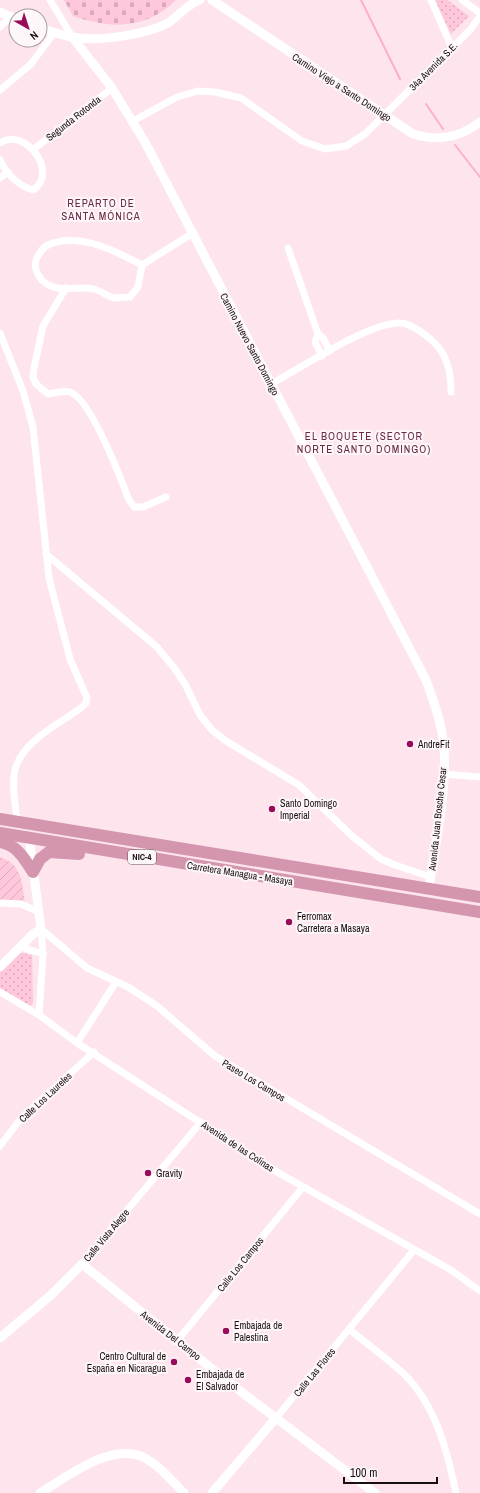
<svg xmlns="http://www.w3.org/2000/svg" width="480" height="1493" font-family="'Archivo Narrow',sans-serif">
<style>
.cemetery{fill:url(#cemetery-stones)}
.park{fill:url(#park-dots)}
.garden{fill:url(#garden-furrows)}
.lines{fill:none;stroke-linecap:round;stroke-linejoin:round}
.stream{stroke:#feafcd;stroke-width:2}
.minor{stroke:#fff;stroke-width:7}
.tertiary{stroke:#fff;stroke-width:9}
.trunk{stroke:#d496ae;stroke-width:12}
.poi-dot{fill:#9a0a5b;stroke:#fef7f9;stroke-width:1.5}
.labels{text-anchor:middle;stroke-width:4;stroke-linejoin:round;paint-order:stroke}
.shield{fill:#fef7f9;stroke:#5e5557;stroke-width:1}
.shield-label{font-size:9px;font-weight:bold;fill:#190f12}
.street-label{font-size:10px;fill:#190f12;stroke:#fef7f9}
.poi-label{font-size:10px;fill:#190f12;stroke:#fef7f9;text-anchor:start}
.neighbourhood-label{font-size:11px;letter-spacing:1px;fill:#6b2947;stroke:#fef7f9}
</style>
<defs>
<pattern id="cemetery-stones" width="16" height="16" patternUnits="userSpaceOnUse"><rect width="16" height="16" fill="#fec7db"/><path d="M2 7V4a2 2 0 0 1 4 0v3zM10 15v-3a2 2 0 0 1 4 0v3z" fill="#d9aabb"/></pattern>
<pattern id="park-dots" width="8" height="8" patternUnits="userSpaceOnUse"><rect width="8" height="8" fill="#fec7db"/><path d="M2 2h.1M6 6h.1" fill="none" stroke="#d9aabb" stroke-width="1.8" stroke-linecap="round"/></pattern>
<pattern id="garden-furrows" width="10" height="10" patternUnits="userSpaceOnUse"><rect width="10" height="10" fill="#fec7db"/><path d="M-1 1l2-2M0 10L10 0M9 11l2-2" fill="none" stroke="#d9aabb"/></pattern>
</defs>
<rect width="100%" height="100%" fill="#fde4ed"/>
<path class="cemetery" d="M64 0H176C146 30 110 29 73 16Z"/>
<g class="park">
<polygon points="435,0 447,0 469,16 451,34"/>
<polygon points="18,952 32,955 33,1003 30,1006 0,989 0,967"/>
</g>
<path class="garden" d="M0 857C22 864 22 883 25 903L0 902Z"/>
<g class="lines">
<g class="stream">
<polyline points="361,0 400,79"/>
<polyline points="426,104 443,129"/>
<polyline points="455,145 480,177"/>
</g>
<g class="minor">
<polyline points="50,0 73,38"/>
<polyline points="431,0 452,48"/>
<polyline points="462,0 480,13"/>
<polyline points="0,27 10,17"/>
<polyline points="0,90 31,64 54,33"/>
<polyline points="133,121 177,97 198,91 215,92 241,98 302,141 325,149 346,146 365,134 470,30 480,16"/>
<path d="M0 143C24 126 60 172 33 190 19 186 6 174 0 160"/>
<polyline points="34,149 112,88"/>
<polyline points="0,178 8,172"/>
<polyline points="288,248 318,334 323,338 330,351"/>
<path d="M142 265C114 250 77 231 46 246 43 248 41 251 40 253 28 267 41 286 58 288 69 290 82 286 94 289 101 291 107 296 114 298 119 298 125 297 130 297L138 287 142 265 193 233"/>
<path d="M66 288 43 326 34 368 33 377 36 384 48 394C54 393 63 390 70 392 91 399 121 479 129 500L134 507H143L166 497"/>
<path d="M0 333 23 391 33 427 49 578 70 659 87 698 86 703 81 708C59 724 22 741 15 770 11 786 16 805 17 822"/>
<polyline points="318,334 315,342 322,356"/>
<path d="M271 384C301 368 369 322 400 323 409 323 422 332 429 338 447 352 451 371 451 392"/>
<polyline points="46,554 157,647 175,669 185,684 200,715 212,730 226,741 299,785 352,836 381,859 395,865 431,877"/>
<polyline points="444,774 480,777"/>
<polyline points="0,903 21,904 39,912"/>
<polyline points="41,929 87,968 128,987 157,1006 215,1056 480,1214"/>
<polyline points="21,947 43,954"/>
<polyline points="0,992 39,1015 77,1043 277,1172 451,1270 480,1291"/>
<polyline points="39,1015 43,954 41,929"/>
<polyline points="77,1043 116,982"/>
<polyline points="0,1146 22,1117 94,1052"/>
<polyline points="82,1264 201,1122"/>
<path d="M349 1329C367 1344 387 1358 404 1374 436 1406 447 1450 456 1493"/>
<polyline points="177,1341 303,1187"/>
<polyline points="276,1418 414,1250"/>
</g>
<g class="tertiary">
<path d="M212 0 413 134C438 142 459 138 480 122"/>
<polyline points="0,12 16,19"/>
<path d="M40 28C50 31 61 35 72 37 98 42 145 35 168 23 179 16 187 4 200 0"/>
<path d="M73 38 112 88 146 144 426 680C434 702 442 724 444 748 447 795 435 843 429 889"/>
<polyline points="0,967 33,934 41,929 29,837"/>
<polyline points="0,1338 50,1296 82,1264 227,1381 375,1493"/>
<path d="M40 1493C67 1477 111 1442 143 1457 158 1464 172 1481 184 1493"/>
<polyline points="212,1493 276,1418"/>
</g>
<g class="trunk">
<polyline points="0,819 480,897"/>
<polyline points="0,833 480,912"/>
<path d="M0 842C17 845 24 858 33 872L40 859 49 852 79 854"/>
</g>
</g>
<g class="poi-dot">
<circle cx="410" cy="744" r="4"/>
<circle cx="272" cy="809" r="4"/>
<circle cx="289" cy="922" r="4"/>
<circle cx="148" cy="1173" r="4"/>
<circle cx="226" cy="1331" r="4"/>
<circle cx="174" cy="1362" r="4"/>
<circle cx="188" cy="1380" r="4"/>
</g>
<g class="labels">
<rect class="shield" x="128" y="850" width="28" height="14" rx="3"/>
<g class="shield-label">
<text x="142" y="860">NIC-4</text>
</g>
<g class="street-label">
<text transform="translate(433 66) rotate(-45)" y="4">34a Avenida S.E.</text>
<text transform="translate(342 87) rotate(33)" y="4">Camino Viejo a Santo Domingo</text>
<text transform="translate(73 118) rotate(-38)" y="4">Segunda Rotonda</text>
<text transform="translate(250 344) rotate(62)" y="4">Camino Nuevo Santo Domingo</text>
<text transform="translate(437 819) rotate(-84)" y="4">Avenida Juan Bosche Cesar</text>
<text transform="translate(240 873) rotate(9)" y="4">Carretera Managua - Masaya</text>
<text transform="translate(254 1080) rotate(31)" y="4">Paseo Los Campos</text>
<text transform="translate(45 1097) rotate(-43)" y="4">Calle Los Laureles</text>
<text transform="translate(238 1146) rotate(33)" y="4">Avenida de las Colinas</text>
<text transform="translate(106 1235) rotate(-50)" y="4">Calle Vista Alegre</text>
<text transform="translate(240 1264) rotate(-51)" y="4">Calle Los Campos</text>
<text transform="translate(171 1335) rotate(38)" y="4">Avenida Del Campo</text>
<text transform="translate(314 1372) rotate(-51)" y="4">Calle Las Flores</text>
</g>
<g class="poi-label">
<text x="418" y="748">AndreFit</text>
<text x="280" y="807">Santo Domingo<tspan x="280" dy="12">Imperial</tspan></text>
<text x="297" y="920">Ferromax<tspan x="297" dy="12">Carretera a Masaya</tspan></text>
<text x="156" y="1177">Gravity</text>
<text x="234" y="1329">Embajada de<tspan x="234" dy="12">Palestina</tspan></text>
<text x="166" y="1360" text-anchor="end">Centro Cultural de<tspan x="166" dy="12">España en Nicaragua</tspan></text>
<text x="196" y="1378">Embajada de<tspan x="196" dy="12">El Salvador</tspan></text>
</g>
<g class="neighbourhood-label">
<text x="101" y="207">REPARTO DE<tspan x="101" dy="13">SANTA MÓNICA</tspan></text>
<text x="364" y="440">EL BOQUETE (SECTOR<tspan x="364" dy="13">NORTE SANTO DOMINGO)</tspan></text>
</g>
</g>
<g transform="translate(28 28) rotate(141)"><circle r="19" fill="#fef7f9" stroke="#a29a9d"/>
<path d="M0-3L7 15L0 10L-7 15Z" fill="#9a0a5b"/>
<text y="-6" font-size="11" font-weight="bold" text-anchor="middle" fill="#190f12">N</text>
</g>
<path d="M344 1477v6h93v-6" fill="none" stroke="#190f12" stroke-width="2"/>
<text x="350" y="1477" font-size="12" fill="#190f12" stroke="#fef7f9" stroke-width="3" paint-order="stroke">100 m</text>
</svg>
